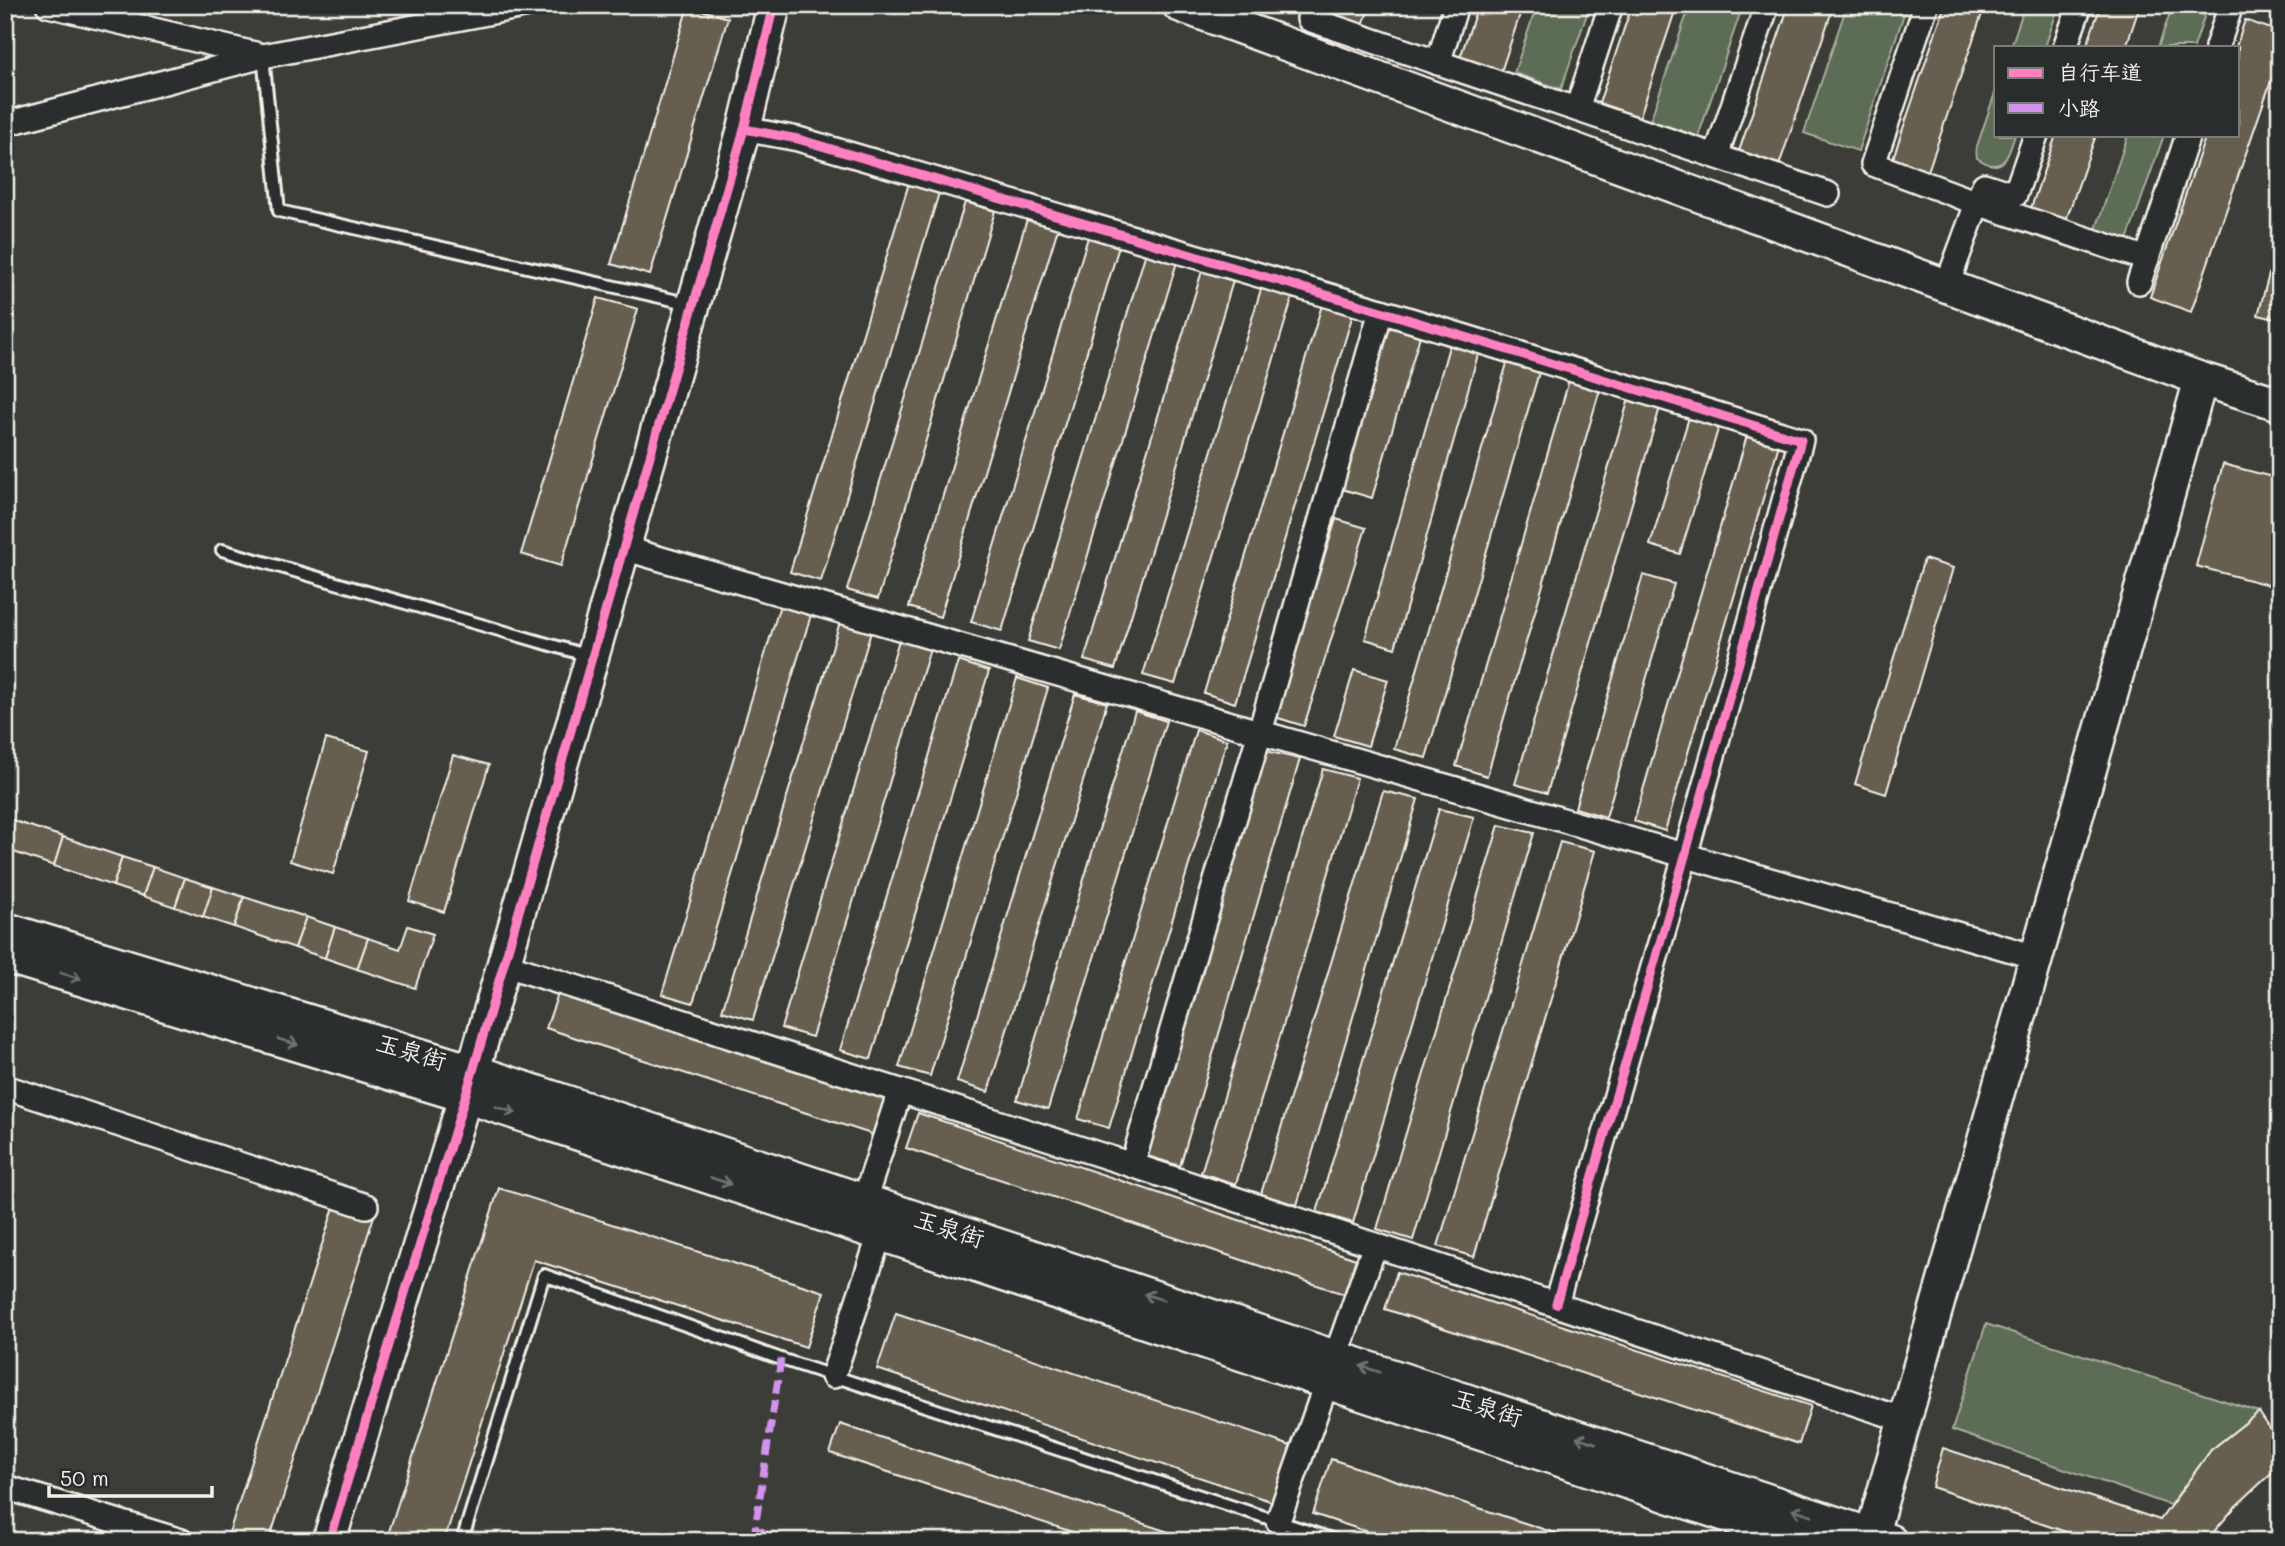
<svg xmlns="http://www.w3.org/2000/svg" width="2285" height="1546" font-family="Mali,'LXGW WenKai TC',sans-serif">
<style>
.green{fill:#5b6c54;stroke:#a8ae9e;stroke-width:2}
.building{fill:#665f4f;stroke:#f4f1e8;stroke-width:2}
.lines{fill:none;stroke-linecap:round;stroke-linejoin:round}
.lane-casing{stroke:#f4f1e8;stroke-width:16}
.street-casing{stroke:#f4f1e8;stroke-width:28}
.secondary-casing{stroke:#f4f1e8;stroke-width:37}
.lane{stroke:#2a2d2e;stroke-width:10}
.street{stroke:#2a2d2e;stroke-width:23}
.secondary{stroke:#2a2d2e;stroke-width:32}
.quiet{stroke:#d193ec;stroke-width:7;stroke-dasharray:14 7;stroke-linecap:butt}
.cycleway-casing{stroke:#2a2d2e;stroke-width:13}
.cycleway{stroke:#ff80c0;stroke-width:9}
.oneway{stroke:#71726f}
.labels{text-anchor:middle;stroke-width:5;stroke-linejoin:round;paint-order:stroke}
.street-label{font-size:24px;fill:#f4f1e8;stroke:#2a2d2e}
</style>
<rect width="100%" height="100%" fill="#3c3c38"/>
<filter id="ink" filterUnits="userSpaceOnUse"><feTurbulence type="fractalNoise" baseFrequency=".0143" numOctaves="2"/><feDisplacementMap in="SourceGraphic" scale="14" xChannelSelector="R" yChannelSelector="G"/><feConvolveMatrix kernelMatrix="1 2 1 2 8 2 1 2 1" color-interpolation-filters="sRGB"/></filter>
<g filter="url(#ink)">
<g class="green">
<polygon points="1537,5 1590,5 1561,89 1514,73"/>
<polygon points="1690,5 1743,5 1698,137 1650,121"/>
<polygon points="1847,5 1907,5 1858,151 1804,133"/>
<polygon points="2025,5 2059,5 2045,47 2011,47"/>
<polygon points="2173,5 2208,5 2194,47 2158,47"/>
<path d="M1996 90V135H2015C2008 157 2003 176 1977 158L1976 149Z"/>
<polygon points="2128,135 2164,135 2126,243 2095,232"/>
<polygon points="1986,1324 2259,1412 2211,1450 2170,1505 1952,1430"/>
</g>
<g class="building">
<polygon points="1324,5 1370,5 1362,28 1321,15"/>
<polygon points="1478,5 1523,5 1500,75 1459,61"/>
<polygon points="1632,5 1677,5 1638,122 1597,109"/>
<polygon points="1789,5 1834,5 1776,174 1736,160"/>
<polygon points="1945,5 1985,5 1925,180 1890,167"/>
<polygon points="2101,5 2140,5 2126,47 2086,47"/>
<polygon points="688,6 728,18 650,275 611,264"/>
<polygon points="2245,20 2280,32 2280,55 2191,312 2150,297 2206,135 2238,135 2238,47 2236,47"/>
<polygon points="2056,135 2096,135 2065,223 2030,211"/>
<polygon points="909,183 939,193 821,581 790,572"/>
<polygon points="965,202 995,211 878,599 847,590"/>
<polygon points="1027,219 1058,228 940,617 909,607"/>
<polygon points="1089,234 1120,243 1002,631 971,622"/>
<polygon points="2280,234 2280,320 2258,315"/>
<polygon points="1146,252 1177,262 1059,650 1028,641"/>
<polygon points="1202,271 1233,281 1115,669 1084,660"/>
<polygon points="1262,286 1293,296 1175,684 1143,675"/>
<polygon points="598,298 638,309 561,566 521,554"/>
<polygon points="1322,305 1353,314 1235,703 1204,693"/>
<polygon points="1390,327 1420,336 1372,498 1342,489"/>
<polygon points="1450,343 1479,351 1395,648 1365,639"/>
<polygon points="1508,360 1540,369 1426,758 1394,749"/>
<polygon points="1570,377 1601,386 1487,776 1456,766"/>
<polygon points="1630,395 1661,404 1547,793 1515,784"/>
<polygon points="1690,414 1720,423 1680,554 1650,545"/>
<polygon points="1748,432 1780,441 1665,831 1634,821"/>
<polygon points="2223,464 2280,479 2280,523 2271,556 2280,558 2280,588 2196,566"/>
<polygon points="1336,519 1366,528 1304,726 1275,717"/>
<polygon points="1924,559 1953,568 1886,794 1855,784"/>
<polygon points="1643,575 1674,584 1606,817 1575,808"/>
<polygon points="780,605 811,615 693,1003 662,994"/>
<polygon points="840,622 871,632 753,1020 722,1011"/>
<polygon points="899,640 930,649 812,1037 781,1028"/>
<polygon points="958,661 989,671 871,1059 840,1050"/>
<polygon points="1354,670 1388,680 1368,746 1334,736"/>
<polygon points="1017,678 1048,688 930,1076 899,1067"/>
<polygon points="1075,694 1107,703 988,1092 957,1082"/>
<polygon points="1135,711 1166,721 1048,1109 1017,1100"/>
<polygon points="1196,730 1227,740 1109,1128 1078,1119"/>
<polygon points="326,739 369,751 333,874 290,861"/>
<polygon points="1266,751 1300,759 1180,1166 1144,1155"/>
<polygon points="453,755 489,765 444,912 409,901"/>
<polygon points="1323,769 1357,778 1236,1184 1201,1173"/>
<polygon points="1383,791 1418,799 1297,1205 1261,1194"/>
<polygon points="1439,809 1474,817 1353,1223 1317,1212"/>
<polygon points="5,818 63,837 54,866 5,849"/>
<polygon points="1499,825 1534,833 1413,1240 1377,1229"/>
<polygon points="63,837 122,857 113,886 54,866"/>
<polygon points="1560,842 1595,851 1474,1257 1438,1246"/>
<polygon points="122,857 153,867 143,896 113,886"/>
<polygon points="153,867 185,878 175,907 143,896"/>
<polygon points="185,878 213,887 203,917 175,907"/>
<polygon points="213,887 244,897 234,927 203,917"/>
<polygon points="244,897 306,917 295,948 234,927"/>
<polygon points="306,917 335,927 325,958 295,948"/>
<polygon points="408,926 433,934 415,988 357,969 368,938 400,949"/>
<polygon points="335,927 368,938 357,969 325,958"/>
<polygon points="559,991 886,1098 874,1135 546,1028"/>
<polygon points="918,1113 1356,1259 1344,1294 906,1148"/>
<polygon points="499,1188 824,1292 806,1347 534,1260 444,1541 386,1541"/>
<polygon points="335,1204 374,1216 269,1541 244,1541 228,1536"/>
<polygon points="1397,1272 1811,1406 1799,1444 1385,1309"/>
<polygon points="896,1313 1291,1446 1273,1502 877,1369"/>
<polygon points="2259,1412 2280,1444 2280,1465 2236,1506 2206,1541 2093,1541 1932,1487 1943,1448 2160,1520 2211,1450"/>
<polygon points="840,1424 1175,1534 1172,1541 1100,1541 830,1453"/>
<polygon points="1331,1459 1579,1541 1395,1541 1313,1514"/>
</g>
<g class="lines">
<g class="lane-casing">
<g id="lane">
<polyline points="263,56 279,211 691,304"/>
<polyline points="222,550 589,656"/>
<polyline points="462,1541 544,1275 781,1359 1338,1541"/>
</g>
</g>
<g class="street-casing">
<g id="street">
<polyline points="48,5 259,55"/>
<polyline points="1312,5 1309,19 1828,194"/>
<polyline points="1926,5 1873,164 1977,203 2147,259"/>
<polyline points="2065,47 2080,5"/>
<polyline points="2217,47 2231,5"/>
<polyline points="1438,63 1456,5"/>
<polyline points="1577,109 1611,5"/>
<polyline points="5,124 263,56 529,5"/>
<polyline points="744,129 798,139 1381,311 1801,440 1685,856 1556,1304"/>
<polyline points="1716,156 1767,5"/>
<polyline points="2139,282 2188,135"/>
<polyline points="1947,285 1984,185 2015,195 2036,135"/>
<polyline points="623,548 2036,957"/>
<polyline points="503,964 1132,1165 1260,732 1381,311"/>
<polyline points="5,1087 366,1206"/>
<polyline points="1132,1165 1905,1420"/>
<polyline points="864,1201 900,1091"/>
<polyline points="833,1376 885,1219"/>
<polyline points="5,1487 181,1541"/>
<polyline points="1278,1521 1375,1245"/>
</g>
</g>
<g class="secondary-casing">
<g id="secondary">
<polyline points="1179,5 2201,379 2280,404"/>
<polyline points="5,929 473,1071 1890,1541"/>
<polyline points="5,956 465,1096 1804,1541"/>
<polyline points="329,1541 473,1071 744,129 774,5"/>
<polyline points="1870,1541 2201,379"/>
</g>
</g>
<use href="#lane" class="lane"/>
<use href="#street" class="street"/>
<use href="#secondary" class="secondary"/>
<polyline class="quiet" points="781,1359 755,1529 790,1541"/>
<g class="cycleway-casing">
<g id="cycleway">
<polyline points="744,129 798,139 1381,311 1801,440 1685,856 1556,1304"/>
<polyline points="329,1541 473,1071 744,129 774,5"/>
</g>
</g>
<use href="#cycleway" class="cycleway"/>
</g>
<defs><path id="oneway-shaft" d="M-6 0H5M1.5-3L5.5 0L1.5 3" fill="none" stroke-width="1.6" stroke-linecap="round" stroke-linejoin="round" transform="scale(1.75)"/></defs>
<g class="oneway">
<use href="#oneway-shaft" transform="translate(71 976) rotate(17)"/>
<use href="#oneway-shaft" transform="translate(288 1042) rotate(17)"/>
<use href="#oneway-shaft" transform="translate(506 1110) rotate(18)"/>
<use href="#oneway-shaft" transform="translate(721 1181) rotate(18)"/>
<use href="#oneway-shaft" transform="translate(1154 1297) rotate(-162)"/>
<use href="#oneway-shaft" transform="translate(1370 1369) rotate(-162)"/>
<use href="#oneway-shaft" transform="translate(1586 1440) rotate(-162)"/>
<use href="#oneway-shaft" transform="translate(1802 1512) rotate(-162)"/>
</g>
</g>
<g class="labels">
<g class="street-label">
<text transform="translate(411 1052) rotate(17)" y="8">玉泉街</text>
<text transform="translate(949 1229) rotate(18)" y="8">玉泉街</text>
<text transform="translate(1487 1408) rotate(18)" y="8">玉泉街</text>
</g>
</g>
<rect width="2285" height="1546" fill="none" stroke="#2a2d2e" stroke-width="28"/>
<rect x="14" y="14" width="2257" height="1518" fill="none" stroke="#f4f1e8" stroke-width="2.5" filter="url(#ink)"/>
<rect x="1994" y="46" width="245" height="91" fill="#2a2d2e" stroke="#7b7b78" stroke-width="2"/>
<rect x="2008" y="68" width="35" height="10" fill="#ff80c0" stroke="#7b7b78" stroke-width="2"/>
<text x="2058" y="80" font-size="21" fill="#f4f1e8">自行车道</text>
<rect x="2008" y="103" width="35" height="10" fill="#d193ec" stroke="#7b7b78" stroke-width="2"/>
<text x="2058" y="116" font-size="21" fill="#f4f1e8">小路</text>
<path d="M49 1486v10h163v-10" fill="none" stroke="#f4f1e8" stroke-width="3.5"/>
<text x="60" y="1486" font-size="21" fill="#f4f1e8" stroke="#2a2d2e" stroke-width="5" paint-order="stroke">50 m</text>
</svg>
